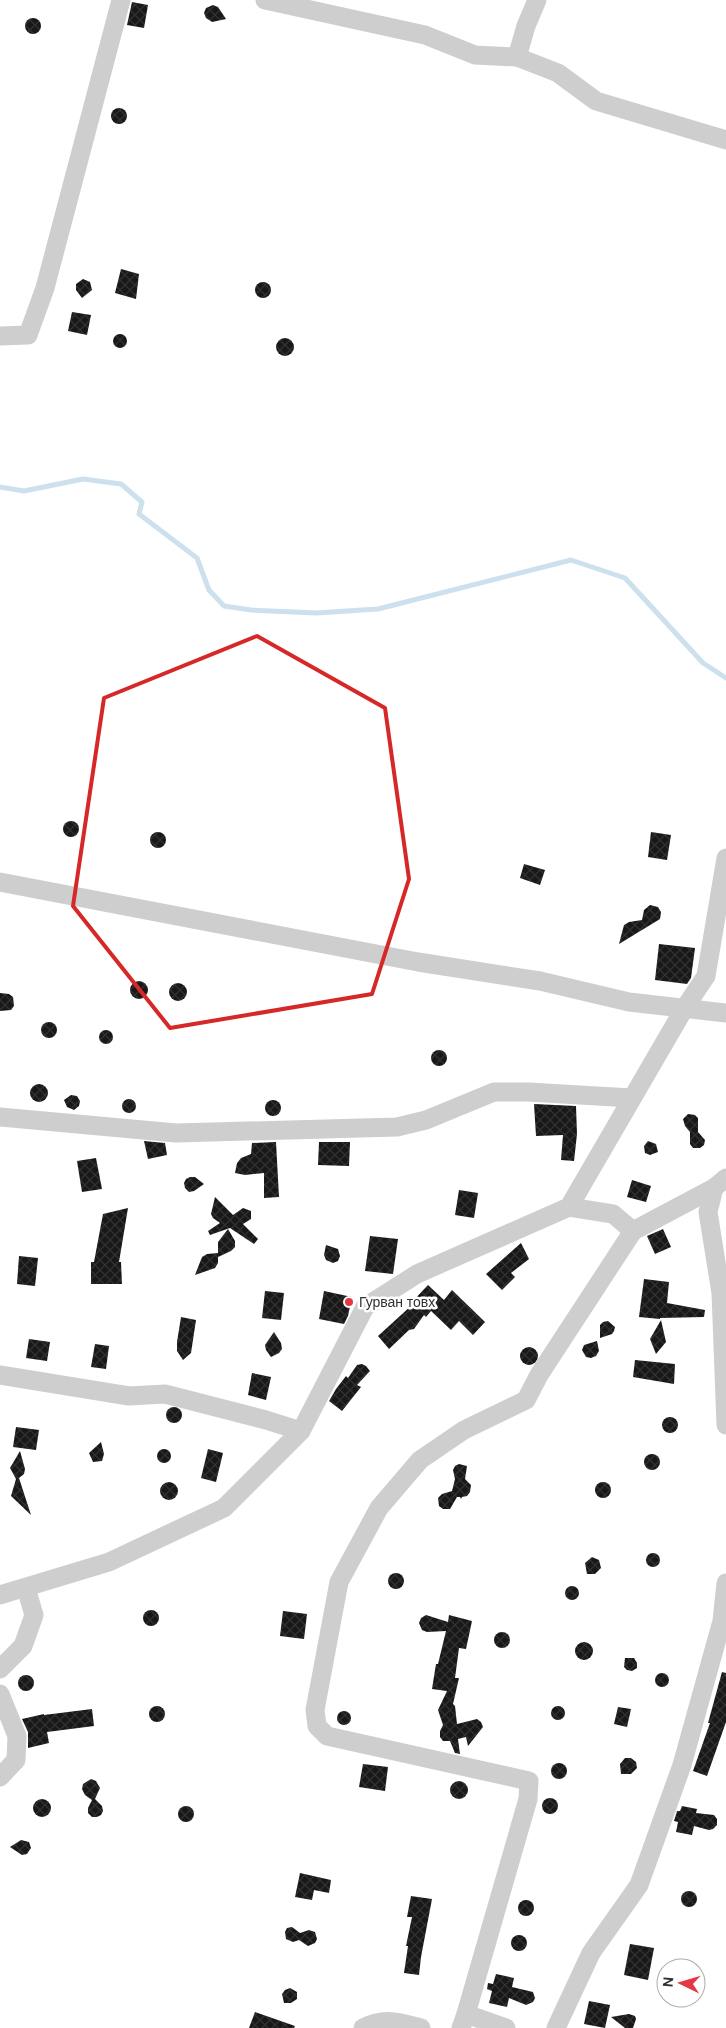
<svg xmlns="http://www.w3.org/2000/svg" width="726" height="2028" font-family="'DM Sans',sans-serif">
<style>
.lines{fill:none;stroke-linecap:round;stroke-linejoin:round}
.stream{stroke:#cde0ed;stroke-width:5}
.building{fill:url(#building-cross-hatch)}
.minor{stroke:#cecece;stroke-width:19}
.marked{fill:none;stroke:#d62828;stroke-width:4;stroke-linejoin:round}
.poi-dot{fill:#e33946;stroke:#fff;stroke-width:2}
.labels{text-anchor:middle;stroke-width:5;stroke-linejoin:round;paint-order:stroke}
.poi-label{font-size:14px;fill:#313131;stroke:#fff;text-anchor:start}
</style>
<defs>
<pattern id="building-cross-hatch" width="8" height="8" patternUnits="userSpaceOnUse" patternTransform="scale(1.25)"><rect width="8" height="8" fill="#181818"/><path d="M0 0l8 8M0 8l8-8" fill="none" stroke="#313131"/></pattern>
</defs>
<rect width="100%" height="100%" fill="#fff"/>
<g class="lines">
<polyline class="stream" points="0,487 24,491 83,479 121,484 142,502 139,514 197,558 209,590 224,606 251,610 316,613 378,609 571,560 625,578 703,663 726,678"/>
</g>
<g class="building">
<polygon points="132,2 148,5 144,28 127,25"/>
<polygon points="213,5 218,7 226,19 212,22 206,18 204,13 206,8"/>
<circle cx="33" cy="26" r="8"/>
<circle cx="119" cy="116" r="8"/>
<polygon points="121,269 139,274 136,299 115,293"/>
<polygon points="83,279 90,282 92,290 82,298 76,290 76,284"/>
<circle cx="263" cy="290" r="8"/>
<polygon points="72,312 91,315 87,335 68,331"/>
<circle cx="120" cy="341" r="7"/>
<circle cx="285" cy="347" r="9"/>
<circle cx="71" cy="829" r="8"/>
<circle cx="158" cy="840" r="8"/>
<polygon points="651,832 671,835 667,860 648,857"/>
<polygon points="524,864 545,870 540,885 520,878"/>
<polygon points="650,905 658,907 661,912 660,919 619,944 624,925 629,922 642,920 644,910"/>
<polygon points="659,944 695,948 691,978 687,984 655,980"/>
<circle cx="139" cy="990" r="9"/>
<circle cx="178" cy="992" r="9"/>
<polygon points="0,993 9,994 13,997 14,1006 11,1010 0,1011"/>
<circle cx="49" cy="1030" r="8"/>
<circle cx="106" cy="1037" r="7"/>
<circle cx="439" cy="1058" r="8"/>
<circle cx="39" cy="1093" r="9"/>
<polygon points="71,1095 77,1096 80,1101 79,1106 74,1110 67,1107 64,1100"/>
<circle cx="129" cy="1106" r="7"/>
<circle cx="273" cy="1108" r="8"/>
<polygon points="534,1104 576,1106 577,1134 574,1161 561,1160 563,1135 536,1136"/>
<polygon points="688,1114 695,1115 698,1118 698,1132 705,1140 704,1145 700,1148 693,1148 690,1144 690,1132 685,1126 683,1119"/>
<polygon points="144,1141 165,1143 167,1155 148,1159"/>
<polygon points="648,1141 656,1144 658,1152 650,1155 645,1153 644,1146"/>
<polygon points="276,1142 279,1197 264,1198 264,1173 245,1175 235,1173 237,1163 241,1158 251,1154 252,1143"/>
<polygon points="319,1142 350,1142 349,1166 318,1165"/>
<polygon points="96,1158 102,1189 82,1192 77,1161"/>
<polygon points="190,1177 195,1177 204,1184 194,1191 189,1192 185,1188 184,1183 186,1179"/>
<polygon points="632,1180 651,1186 646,1202 627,1197"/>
<polygon points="459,1190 478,1193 474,1218 455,1215"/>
<polygon points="215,1197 233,1215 243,1208 251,1211 251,1219 243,1224 258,1239 254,1244 230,1228 210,1235 208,1231 220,1223 213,1218 211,1214"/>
<polygon points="128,1208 119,1262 121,1262 122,1284 91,1284 91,1262 94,1262 103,1214"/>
<polygon points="228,1229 235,1241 235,1247 231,1251 218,1257 218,1242"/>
<polygon points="663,1229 671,1247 655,1254 647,1236"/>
<polygon points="370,1236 398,1239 393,1274 365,1271"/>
<polygon points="521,1243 529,1259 511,1273 515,1277 502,1290 486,1274"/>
<polygon points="326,1245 338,1249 340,1256 338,1261 333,1263 326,1260 324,1255"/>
<polygon points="218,1253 218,1263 215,1268 195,1275 202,1257 207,1254"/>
<polygon points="19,1256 38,1258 35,1286 17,1284"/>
<polygon points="644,1279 669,1282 667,1303 705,1310 704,1317 660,1318 660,1319 639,1317"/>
<polygon points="428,1285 444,1300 452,1290 485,1322 473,1335 459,1321 451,1330 431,1311 426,1317 424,1315 414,1329 409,1330 389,1349 378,1336 412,1305 411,1303"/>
<polygon points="265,1291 284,1293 281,1320 262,1318"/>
<polygon points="324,1291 352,1297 348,1316 344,1324 319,1319"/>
<polygon points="181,1317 196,1320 191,1353 183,1360 177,1351 177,1342"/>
<polygon points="661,1320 666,1342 656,1354 650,1339"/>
<polygon points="608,1321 615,1327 614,1331 612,1334 600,1338 600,1325 603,1322"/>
<polygon points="274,1332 281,1343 282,1349 279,1353 271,1357 266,1350 265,1345"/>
<polygon points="29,1339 50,1342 47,1361 26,1358"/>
<polygon points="597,1341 599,1351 596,1356 591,1358 586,1357 582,1350 584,1345"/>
<polygon points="95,1344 109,1346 106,1369 91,1367"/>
<circle cx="529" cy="1356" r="9"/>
<polygon points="635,1360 675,1364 674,1384 633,1377"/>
<polygon points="362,1364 366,1366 370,1371 357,1385 361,1387 342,1411 329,1401 336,1389 346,1376 348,1378 357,1365"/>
<polygon points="252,1373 271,1377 266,1400 248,1395"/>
<circle cx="174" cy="1415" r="8"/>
<circle cx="670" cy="1425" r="8"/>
<polygon points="16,1427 39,1430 36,1450 13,1447"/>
<polygon points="101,1442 104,1454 102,1461 93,1462 89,1453"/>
<circle cx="164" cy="1456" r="7"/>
<polygon points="208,1449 223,1453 216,1482 201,1478"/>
<polygon points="20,1451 25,1469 24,1474 19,1478 31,1515 11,1496 16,1479 10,1468"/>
<circle cx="652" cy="1462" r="8"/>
<polygon points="459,1464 467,1466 465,1479 471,1485 470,1492 467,1496 462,1497 461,1499 460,1497 457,1497 450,1509 443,1509 439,1506 438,1498 442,1494 452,1491 455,1479 453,1470 455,1466"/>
<circle cx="603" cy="1490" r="8"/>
<circle cx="169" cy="1491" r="9"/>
<circle cx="653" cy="1560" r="7"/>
<polygon points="592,1557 599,1560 601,1568 595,1574 587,1574 585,1563"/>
<circle cx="396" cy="1581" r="8"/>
<circle cx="572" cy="1593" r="7"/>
<circle cx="151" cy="1618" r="8"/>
<polygon points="283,1611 307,1614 304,1639 280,1636"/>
<polygon points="426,1615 448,1622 449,1615 472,1621 466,1649 459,1648 455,1678 459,1678 453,1704 455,1706 457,1724 477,1719 481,1722 483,1727 468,1746 466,1737 458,1739 460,1754 455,1753 450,1741 443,1741 440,1737 440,1731 443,1725 438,1710 447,1691 432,1689 436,1664 438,1664 446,1631 427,1632 422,1630 419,1623 421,1618"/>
<circle cx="502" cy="1640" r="8"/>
<circle cx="584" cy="1651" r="9"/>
<polygon points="625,1658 634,1658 637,1663 637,1668 632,1671 627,1670 624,1667"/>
<polygon points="722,1672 726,1673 726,1722 707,1776 693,1771 710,1723 708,1723"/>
<circle cx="662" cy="1680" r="7"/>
<circle cx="26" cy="1683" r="8"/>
<circle cx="157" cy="1714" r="8"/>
<circle cx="558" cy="1713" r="7"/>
<polygon points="618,1707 631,1709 627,1727 614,1724"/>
<polygon points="92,1709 94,1726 47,1732 49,1743 28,1748 28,1732 22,1719 44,1714 44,1715"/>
<circle cx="344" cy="1718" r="7"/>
<polygon points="625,1758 631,1758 636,1762 637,1768 631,1774 621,1774 620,1764"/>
<circle cx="559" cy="1771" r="8"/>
<polygon points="363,1764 388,1767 385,1791 359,1787"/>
<polygon points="91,1779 96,1781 100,1788 95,1799 102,1806 103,1811 101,1815 97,1817 92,1817 88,1813 88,1808 92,1800 85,1795 82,1789 83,1784"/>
<circle cx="459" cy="1790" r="9"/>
<circle cx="550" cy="1806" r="8"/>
<circle cx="42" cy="1808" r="9"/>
<circle cx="186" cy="1814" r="8"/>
<polygon points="682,1806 697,1809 696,1813 714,1815 717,1819 717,1825 713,1829 709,1830 694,1826 692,1835 676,1832 678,1822 674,1821 677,1811 680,1811"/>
<polygon points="21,1840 29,1842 31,1848 27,1854 22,1855 10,1847"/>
<polygon points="300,1873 331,1880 329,1893 314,1890 312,1900 295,1897"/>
<circle cx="689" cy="1899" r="8"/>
<polygon points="411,1896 432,1899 421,1957 419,1975 404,1973 408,1946 406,1946 412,1917 407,1917"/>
<circle cx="526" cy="1908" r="8"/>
<polygon points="292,1927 300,1933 309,1930 315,1932 317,1939 315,1943 308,1946 299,1940 293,1942 286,1939 285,1932 287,1928"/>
<circle cx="519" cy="1943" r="8"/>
<polygon points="630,1944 654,1948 648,1980 624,1975"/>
<polygon points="496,1974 514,1978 512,1987 533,1992 535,1998 533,2002 526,2005 509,1998 507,2007 489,2003 492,1991 487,1989 488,1983 493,1984"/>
<polygon points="290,1988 297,1992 297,1999 291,2003 284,2003 282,1994 285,1990"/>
<polygon points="589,2001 610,2005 605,2028 584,2024"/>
<polygon points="255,2012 295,2026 294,2028 249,2028"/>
<polygon points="629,2014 635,2016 636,2019 633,2028 625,2028 611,2017"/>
</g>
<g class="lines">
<g class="minor">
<polyline points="265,0 425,35 475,55 517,57 526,26 537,0"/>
<polyline points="517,57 558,73 596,101 726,140"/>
<polyline points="0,336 28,335 45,288 121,0"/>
<polyline points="0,882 418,962 540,981 629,1002 726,1013"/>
<polyline points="0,1117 176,1133 397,1127 426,1120 494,1092 528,1092 632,1098"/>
<polyline points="726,1178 714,1188 708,1212 721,1293 726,1425"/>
<polyline points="569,1207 613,1214 633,1231 714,1188"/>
<polyline points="0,1375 129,1396 165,1394 266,1420 301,1431"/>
<polyline points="0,1595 109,1562 224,1508 301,1431 365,1307 417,1274 569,1207 684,1009 706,976 726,858"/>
<polyline points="0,1669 23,1646 34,1615 26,1588"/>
<polyline points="0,1694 17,1736 16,1760 0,1777"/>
<polyline points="466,2014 506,2028"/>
<path d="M363 2028C384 2017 398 2022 421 2028"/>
<polyline points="461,2028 466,2014 528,1799 529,1781 327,1736 317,1726 315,1710 339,1582 379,1508 420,1460 464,1430 526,1400 539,1375 633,1231"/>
<polyline points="556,2028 591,1953 639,1885 682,1765 722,1621 726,1583"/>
</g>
</g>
<path class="marked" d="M257 636 385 708 409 879 372 994 170 1028 73 906 104 698Z"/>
<circle class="poi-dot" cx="349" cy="1302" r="5"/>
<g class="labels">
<g class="poi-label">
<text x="359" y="1307">Гурван товх</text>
</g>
</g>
<g transform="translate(681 1983) rotate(275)"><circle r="24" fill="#ffffff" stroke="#adadad"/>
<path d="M0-4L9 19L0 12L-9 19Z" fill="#e33946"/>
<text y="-8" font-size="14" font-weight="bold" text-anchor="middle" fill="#313131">N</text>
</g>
</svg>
